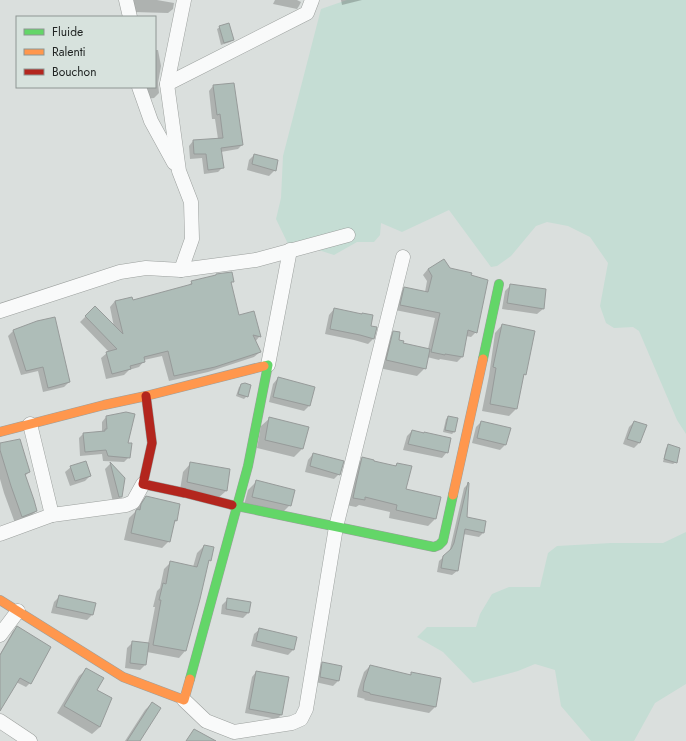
<svg xmlns="http://www.w3.org/2000/svg" width="686" height="741" font-family="Jost,sans-serif">
<style>
.green{fill:#c5ddd4}
.shadow{fill:#0003}
.building{fill:#aebdb8;stroke:#979b9a}
.lines{fill:none;stroke-linecap:round;stroke-linejoin:round}
.street-casing{stroke:#9ca09e;stroke-width:15}
.fast-casing{stroke:#9ca09e;stroke-width:10}
.slow-casing{stroke:#9ca09e;stroke-width:10}
.jam-casing{stroke:#9ca09e;stroke-width:10}
.street{stroke:#f9fafa;stroke-width:14}
.fast{stroke:#63d668;stroke-width:9}
.slow{stroke:#ff974d;stroke-width:9}
.jam{stroke:#b3261e;stroke-width:9}
</style>
<rect width="100%" height="100%" fill="#dadfdd"/>
<g class="green">
<polygon points="347,0 686,0 686,434 677,420 639,331 633,327 614,328 606,323 600,306 608,263 590,237 568,226 547,222 536,226 511,256 497,266 491,267 449,210 402,232 381,223 380,235 374,242 357,242 334,255 303,245 289,246 276,219 281,198 283,156 321,9"/>
<polygon points="686,532 686,684 655,703 634,741 591,741 561,706 555,670 535,664 518,671 473,683 443,652 417,637 427,627 476,627 480,614 492,594 509,587 540,587 548,553 557,546 611,543 663,543"/>
</g>
<g class="shadow">
<polygon points="132,0 157,0 174,3 173,9 168,13 133,12"/>
<polygon points="275,0 297,0 301,2 299,6 297,9 273,4"/>
<polygon points="341,0 362,0 342,5"/>
<polygon points="220,27 233,40 230,42 221,45 217,29"/>
<polygon points="155,50 158,50 161,66 158,83 159,93 154,98 146,99 142,87 155,87"/>
<polygon points="213,86 242,145 238,149 221,152 223,167 218,172 204,174 202,158 190,159 189,146 193,141 218,139 215,119 212,119 209,91"/>
<polygon points="254,155 275,170 269,176 247,170 249,160"/>
<polygon points="428,269 476,332 471,337 466,336 462,357 457,362 440,359 439,360 427,357 425,368 417,376 379,368 386,340 394,332 397,340 402,344 428,349 435,318 395,310 399,293 405,288 425,292 427,281 423,275"/>
<polygon points="233,281 230,284 238,316 253,313 259,337 255,342 260,352 254,357 208,372 169,381 162,356 144,360 144,361 139,367 129,370 124,375 106,379 101,358 107,353 109,352 80,322 95,307 114,327 110,307 115,301 132,301 188,286 192,282"/>
<polygon points="511,285 545,290 543,309 537,314 502,309 505,291"/>
<polygon points="334,309 370,327 376,328 373,339 368,344 354,340 325,334 329,315"/>
<polygon points="37,322 69,382 64,387 43,392 38,371 21,375 8,336 13,331"/>
<polygon points="502,325 525,374 522,377 516,409 509,416 482,411 489,376 495,333"/>
<polygon points="278,378 309,406 304,411 269,402 273,384"/>
<polygon points="242,385 247,396 244,399 236,396 239,387"/>
<polygon points="106,417 127,444 129,457 124,462 103,461 102,454 80,456 79,438 83,434 102,432 102,422"/>
<polygon points="448,417 457,419 454,432 452,434 443,432 446,419"/>
<polygon points="270,418 307,427 302,449 294,457 257,448 261,426"/>
<polygon points="481,422 509,429 505,445 500,450 472,443 476,427"/>
<polygon points="634,422 646,426 639,443 634,448 623,444 629,427"/>
<polygon points="412,431 447,452 442,458 403,450 407,436"/>
<polygon points="0,444 29,472 25,476 36,511 29,518 15,523 4,493 0,479"/>
<polygon points="669,446 676,462 673,464 663,462 666,448"/>
<polygon points="313,454 339,474 334,479 305,472 308,460"/>
<polygon points="363,458 394,467 397,464 405,490 435,519 428,526 389,518 390,512 359,505 356,507 346,505 355,466"/>
<polygon points="191,463 229,470 226,491 217,499 180,490 183,472"/>
<polygon points="110,464 124,478 121,497 115,502 113,502 105,469"/>
<polygon points="71,467 90,476 85,481 70,486 65,472"/>
<polygon points="256,482 290,505 282,513 244,505 248,490"/>
<polygon points="468,484 466,517 483,533 479,537 463,534 457,571 452,575 437,572 439,561 448,553 450,549 464,488"/>
<polygon points="146,497 179,505 176,521 173,524 169,541 162,548 124,540 129,518 135,512 139,504"/>
<polygon points="204,546 210,560 207,563 199,599 185,651 179,658 147,652 145,665 140,670 125,668 127,648 133,642 148,644 155,607 153,607 157,591 160,588 164,569 171,562 193,567 197,553"/>
<polygon points="59,597 92,615 87,620 51,613 54,602"/>
<polygon points="228,599 248,613 243,618 221,614 222,605"/>
<polygon points="18,627 30,683 26,687 16,682 0,708 0,654 13,631"/>
<polygon points="260,629 293,650 288,655 251,646 254,634"/>
<polygon points="323,663 338,681 333,686 315,682 317,669"/>
<polygon points="370,666 409,676 412,673 440,678 435,707 429,713 364,700 365,699 357,697 358,690 364,672"/>
<polygon points="87,669 95,691 100,727 92,734 57,713 79,676"/>
<polygon points="256,672 281,715 277,719 245,713 252,677"/>
<polygon points="152,703 139,741 125,741 145,710"/>
</g>
<g class="building">
<polygon points="229,23 234,40 224,43 219,26"/>
<polygon points="234,83 243,145 221,148 224,168 208,170 206,154 194,154 193,140 223,138 220,114 217,115 213,85"/>
<polygon points="254,154 278,160 276,171 252,164"/>
<polygon points="444,259 450,268 472,273 471,275 488,280 477,333 468,330 463,357 445,354 445,355 431,352 440,313 400,305 404,287 428,292 432,276 428,269"/>
<polygon points="232,272 234,282 231,282 239,315 254,311 261,337 253,335 261,352 215,367 174,376 168,351 144,357 145,362 130,366 131,369 112,374 106,352 117,349 85,316 95,306 123,334 115,301 132,297 133,300 192,284 191,281 216,275 216,274"/>
<polygon points="510,284 546,289 544,309 507,303"/>
<polygon points="334,308 362,314 362,313 373,315 371,326 377,327 374,339 360,335 330,329"/>
<polygon points="55,317 70,382 48,388 43,367 26,371 13,330 37,321"/>
<polygon points="502,324 535,331 526,375 524,374 517,409 490,404 496,368 493,367"/>
<polygon points="393,331 400,332 399,340 404,341 403,343 430,349 426,369 386,360"/>
<polygon points="278,377 315,387 310,406 273,397"/>
<polygon points="245,383 251,385 248,397 238,394 241,384"/>
<polygon points="126,412 135,414 128,443 132,443 130,458 108,456 106,450 85,452 83,433 105,431 105,429 107,429 106,416"/>
<polygon points="448,416 458,418 455,432 445,430"/>
<polygon points="269,417 309,427 303,449 265,440"/>
<polygon points="481,421 511,428 506,445 477,438"/>
<polygon points="634,421 647,425 640,443 627,439"/>
<polygon points="412,430 424,433 424,432 451,438 448,453 408,444"/>
<polygon points="20,439 30,472 25,474 34,500 37,511 22,517 11,486 0,450 0,443"/>
<polygon points="668,444 680,448 677,463 664,459"/>
<polygon points="313,453 344,461 340,475 310,466"/>
<polygon points="362,457 374,460 374,461 396,466 397,463 412,466 406,489 441,497 436,519 396,510 397,505 365,497 365,500 353,498 357,479"/>
<polygon points="86,461 91,476 75,481 70,466"/>
<polygon points="110,462 125,478 122,497 119,497"/>
<polygon points="190,462 230,469 227,491 187,482"/>
<polygon points="256,480 295,490 291,506 252,497"/>
<polygon points="468,482 469,483 467,517 486,521 484,533 465,529 458,571 441,568 443,556 451,549 454,543"/>
<polygon points="146,496 180,504 177,521 175,520 170,542 131,533 136,510 138,509 140,510 141,504"/>
<polygon points="204,545 214,547 211,561 209,560 200,599 186,651 153,645 161,600 159,600 163,583 166,584 170,561 197,567"/>
<polygon points="59,595 96,603 93,615 56,607"/>
<polygon points="227,598 251,602 249,613 226,609"/>
<polygon points="17,626 51,647 31,684 20,678 0,711 0,655"/>
<polygon points="259,628 297,637 294,650 256,641"/>
<polygon points="132,641 149,643 146,665 130,663"/>
<polygon points="322,662 342,666 339,681 320,677"/>
<polygon points="370,665 411,675 411,672 441,678 436,707 370,694 370,693 363,691 364,683"/>
<polygon points="86,668 104,678 97,690 112,698 100,727 64,706"/>
<polygon points="256,671 289,677 282,715 249,709"/>
<polygon points="152,702 161,708 140,741 127,741"/>
<polygon points="194,729 216,741 186,741"/>
</g>
<g class="lines">
<g class="street-casing">
<g id="street">
<polyline points="126,0 130,17"/>
<polyline points="167,84 307,13 312,0"/>
<polyline points="139,87 151,121 174,163"/>
<polyline points="181,270 192,239 191,202 179,171 167,84 184,0"/>
<polyline points="0,311 120,272 146,268 181,270 256,260 348,235"/>
<polyline points="268,365 290,250"/>
<polyline points="30,424 52,515"/>
<polyline points="0,534 52,515 126,505 133,502 143,484"/>
<polyline points="0,635 18,611"/>
<polyline points="184,700 206,721 234,732 292,723 301,719 306,709 336,527 403,257"/>
<polyline points="0,721 30,741"/>
</g>
</g>
<g class="fast-casing">
<g id="fast">
<polyline points="483,359 499,284"/>
<polyline points="232,505 434,547 439,545 443,541 453,495"/>
<polyline points="190,679 248,466 268,365 264,366"/>
</g>
</g>
<g class="slow-casing">
<g id="slow">
<polyline points="0,432 104,405 146,396 264,366"/>
<polyline points="453,495 483,359"/>
<polyline points="0,600 123,677 184,700 190,679"/>
</g>
</g>
<g class="jam-casing">
<polyline id="jam" points="146,396 152,443 143,484 185,493 232,505"/>
</g>
<use href="#street" class="street"/>
<use href="#fast" class="fast"/>
<use href="#slow" class="slow"/>
<use href="#jam" class="jam"/>
</g>
<rect x="16" y="16" width="140" height="72" fill="#d7e2dd" stroke="#8e9693"/>
<rect x="24" y="29" width="20" height="6" fill="#63d668" stroke="#8e9693"/>
<text x="52" y="36" font-size="12" fill="#212524">Fluide</text>
<rect x="24" y="49" width="20" height="6" fill="#ff974d" stroke="#8e9693"/>
<text x="52" y="56" font-size="12" fill="#212524">Ralenti</text>
<rect x="24" y="69" width="20" height="6" fill="#b3261e" stroke="#8e9693"/>
<text x="52" y="76" font-size="12" fill="#212524">Bouchon</text>
</svg>
